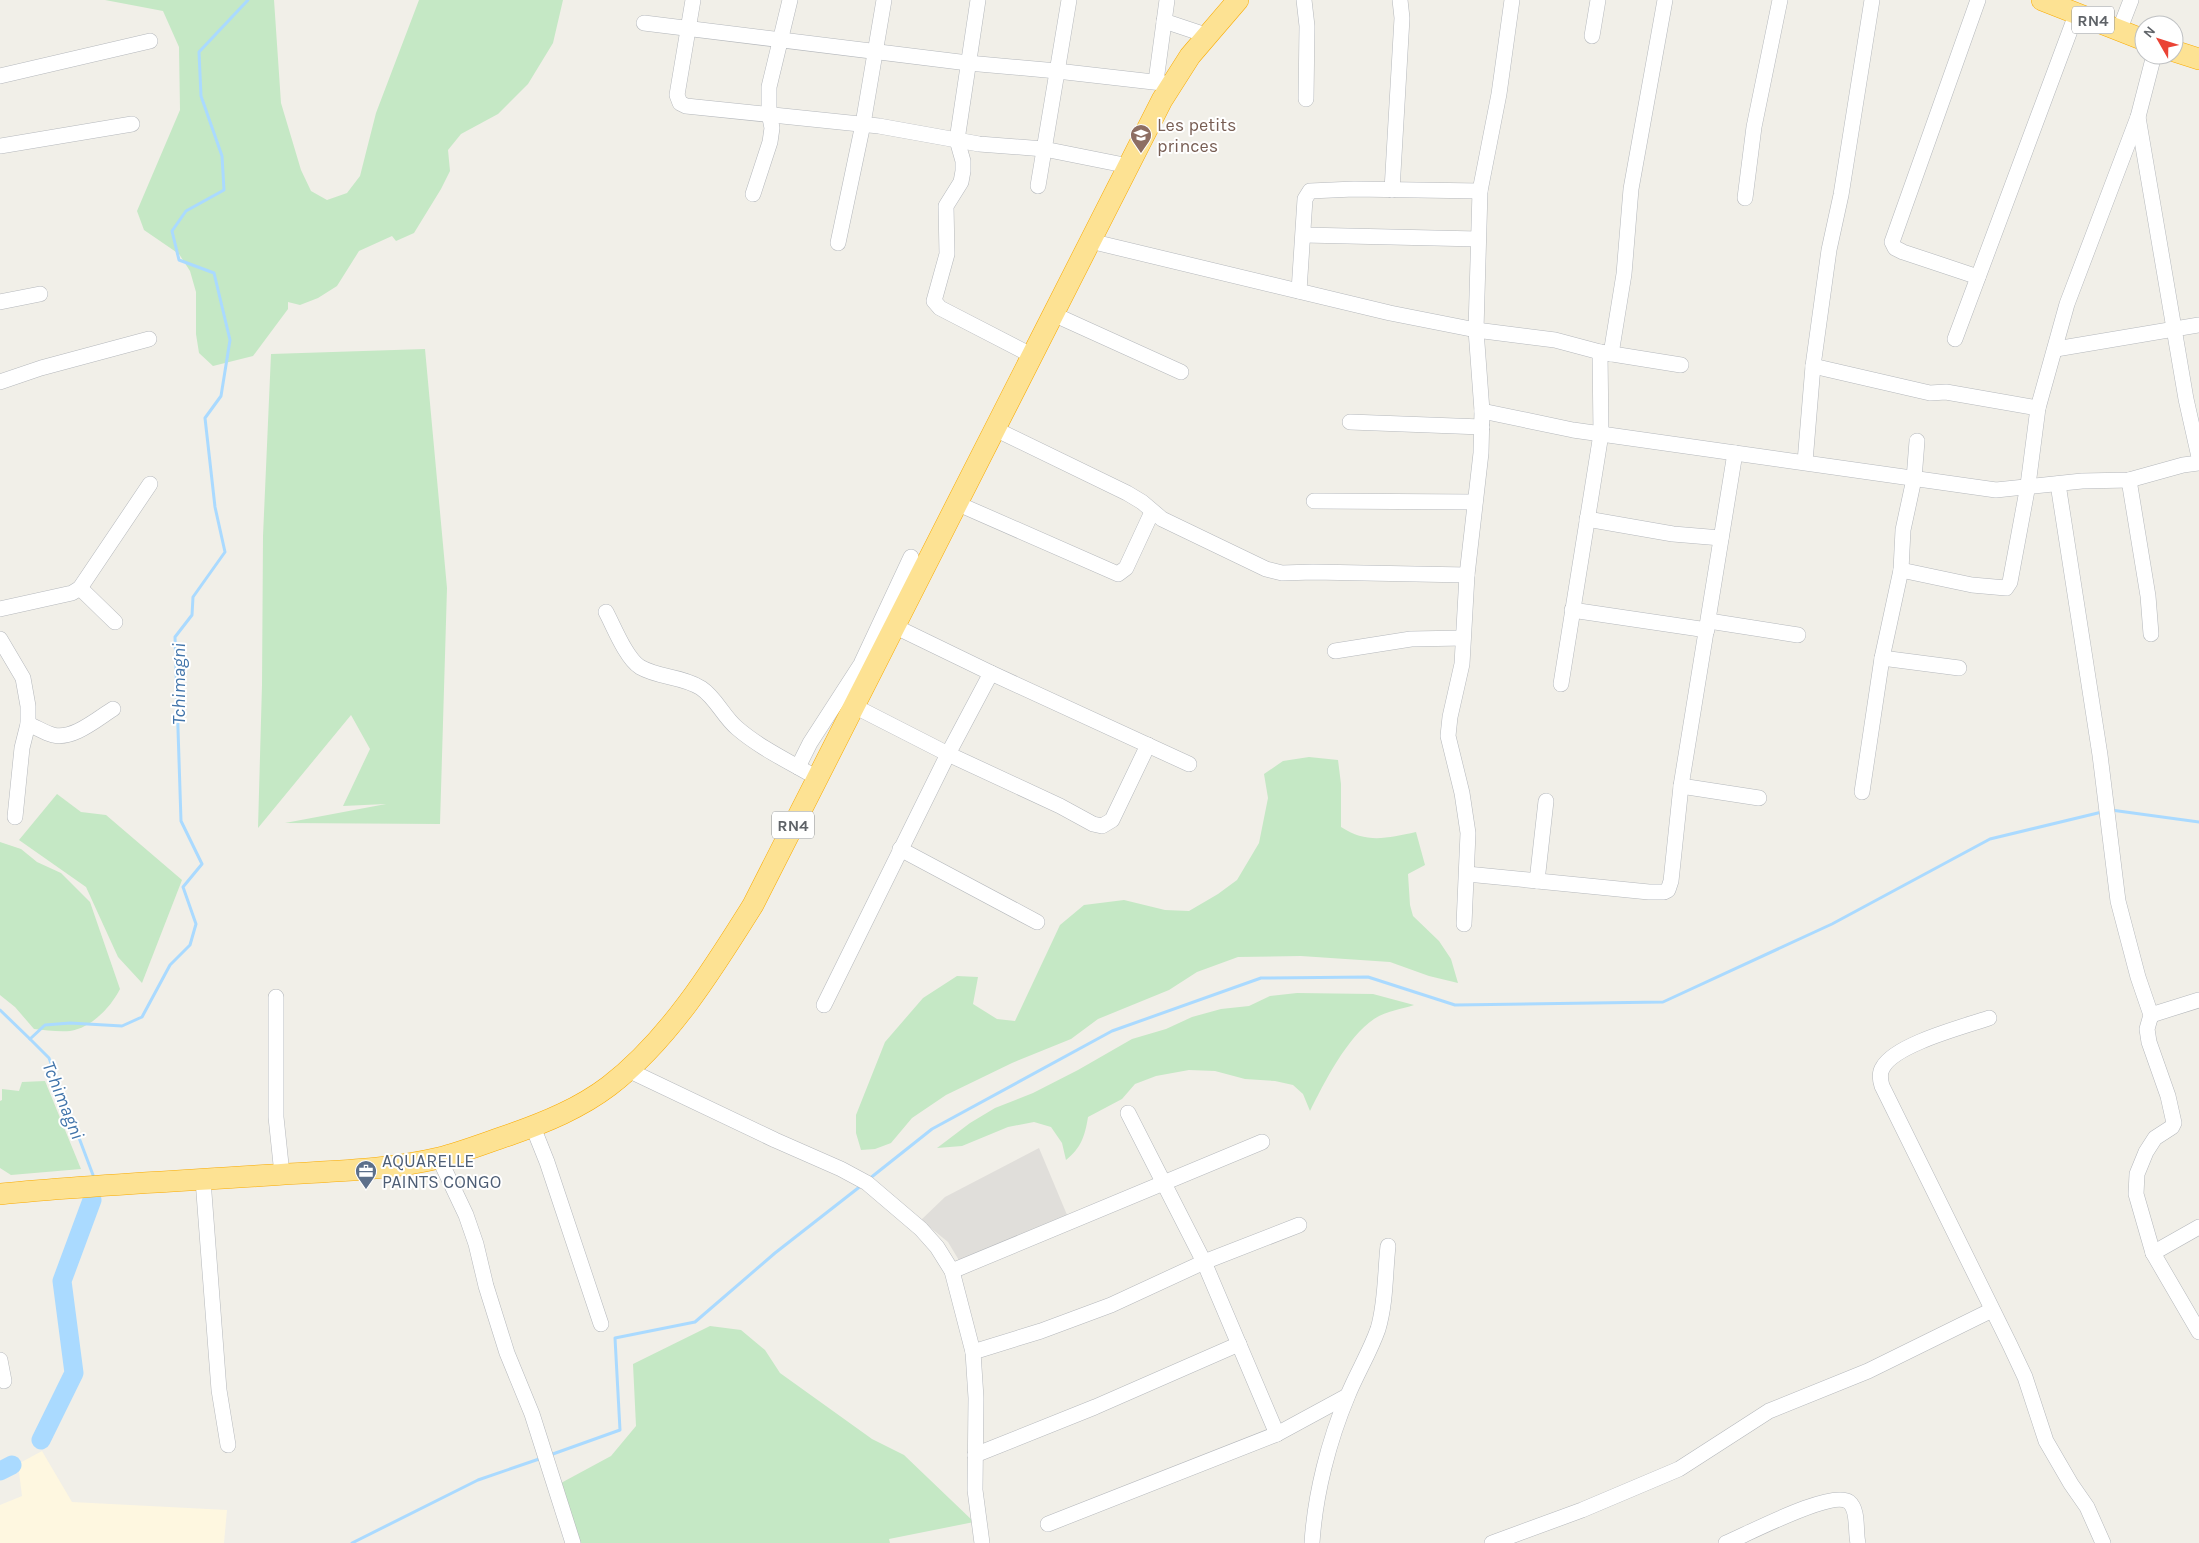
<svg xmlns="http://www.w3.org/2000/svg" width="2199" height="1543" font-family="Karla,sans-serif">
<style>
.commercial{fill:#fef7e0}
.industrial{fill:#e0deda}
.green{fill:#c5e8c5}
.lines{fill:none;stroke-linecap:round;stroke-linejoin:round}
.stream{stroke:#aadaff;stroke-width:3}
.river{stroke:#aadaff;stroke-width:19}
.minor-casing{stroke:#b5b8bc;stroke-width:16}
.highway-casing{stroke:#f9ab00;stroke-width:22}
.minor{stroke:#fff;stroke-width:15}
.highway{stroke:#fde293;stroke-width:21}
.labels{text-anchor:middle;stroke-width:4;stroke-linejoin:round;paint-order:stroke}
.shield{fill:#fff;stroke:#8f9295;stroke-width:1}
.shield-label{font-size:16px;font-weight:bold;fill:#5f6368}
.education-label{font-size:18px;fill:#785e54;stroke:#fff;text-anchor:start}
.service-label{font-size:18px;fill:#4e5e75;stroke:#fff;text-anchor:start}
.water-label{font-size:19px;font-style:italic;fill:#4174aa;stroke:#fff}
</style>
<rect width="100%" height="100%" fill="#f1efe8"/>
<polygon class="commercial" points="42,1451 72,1502 227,1510 224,1543 0,1543 0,1505 22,1496 18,1464"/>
<polygon class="industrial" points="1039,1148 1070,1222 963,1267 948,1242 921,1220 945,1197"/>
<g class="green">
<polygon points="105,0 274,0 281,103 301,170 311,191 327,200 347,193 360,176 376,113 419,0 563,0 553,43 528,84 498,114 461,134 448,150 450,171 441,189 414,233 396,241 392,236 359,251 337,286 318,298 300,305 288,302 288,309 253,356 213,366 199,353 196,334 196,292 190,271 179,254 144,230 137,211 180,110 179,47 163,11"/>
<polygon points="425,349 447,588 440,824 285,823 386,804 343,806 370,749 351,715 258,828 262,685 263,536 271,354"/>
<path d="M1309 757 1338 760 1341 784V827C1367 844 1387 838 1416 832L1425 865 1408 874 1410 905 1413 916 1439 941 1451 959 1458 983 1429 976 1390 962 1301 956 1238 957 1197 972 1169 990 1098 1019 1071 1039 1012 1063 946 1095 912 1118 891 1143 875 1149 861 1150 856 1133V1115L885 1042 923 998 957 976 978 977 973 1004 997 1019 1015 1021 1060 925 1084 905 1124 900 1165 910 1189 911 1218 894 1237 880 1259 843 1268 798 1264 774 1283 761Z"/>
<polygon points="57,794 81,812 106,815 182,880 142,983 118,957 86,887 19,840"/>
<path d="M0 842 21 849 37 862 61 873 90 902 120 989C111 1007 91 1028 70 1031 58 1032 45 1030 34 1029L15 1007 0 995Z"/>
<path d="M1297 993 1373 994 1414 1005C1402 1009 1384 1012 1374 1019 1347 1037 1324 1083 1310 1111L1303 1094 1293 1085 1275 1081 1245 1079 1215 1071 1189 1070 1156 1076 1135 1084 1122 1099 1088 1117C1085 1136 1081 1148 1066 1160L1062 1143 1051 1127 1034 1122 1008 1127 962 1146 937 1148 970 1123 995 1108 1033 1093 1078 1070 1132 1039 1166 1029 1192 1017 1221 1009 1249 1006 1270 996Z"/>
<polygon points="45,1081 81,1169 11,1175 0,1168 0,1101 2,1100 2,1089 19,1091 22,1082"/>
<polygon points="710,1326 741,1330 765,1350 780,1373 872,1439 904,1455 974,1522 889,1539 890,1543 580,1543 561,1483 611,1456 636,1426 633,1364"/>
</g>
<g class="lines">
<g class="stream">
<polyline points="2111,810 2199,822"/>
<polyline points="0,1010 30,1039"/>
<polyline points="93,1175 49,1058 30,1039 45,1025 70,1023 122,1026 142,1017 170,965 190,945 196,924 183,887 202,864 181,821 175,637 192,615 193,597 225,552 215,507 205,418 221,396 230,340 214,273 179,260 172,231 186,211 224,190 222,156 201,96 199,52 248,0"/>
<polyline points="869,1179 932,1129 1112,1031 1261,978 1368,977 1455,1005 1663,1002 1832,924 1990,839 2102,812"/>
<polyline points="550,1455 620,1430 615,1338 695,1322 775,1253 862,1185"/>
<polyline points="352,1543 478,1480 542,1458"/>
</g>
<g class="river">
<polyline points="41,1440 74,1373 62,1281 92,1200"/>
<polyline points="0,1471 12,1465"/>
</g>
<g class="minor-casing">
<g id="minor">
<polyline points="693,0 677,95 680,103 686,106 879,126 979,144 1044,149 1129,166"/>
<polyline points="978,0 957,140 963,161 963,171 961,182 946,206 947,254 934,301 940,308 1033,356"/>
<polyline points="1304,0 1307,26 1306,99"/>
<polyline points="1164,21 1206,35"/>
<polyline points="644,23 968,63 1057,71 1171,84"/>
<polyline points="2119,31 2131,0"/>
<polyline points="1592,36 1598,0"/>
<polyline points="0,76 150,41"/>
<polyline points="1156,81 1167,0"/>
<polyline points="2138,117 2186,399 2199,457"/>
<polyline points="0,146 132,124"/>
<polyline points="1038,186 1069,0"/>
<polyline points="1392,190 1402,18 1400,0"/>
<polyline points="753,194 770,142 772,128 769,113 769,87 790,0"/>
<polyline points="1745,198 1754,127 1780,0"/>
<polyline points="1304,235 1478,239"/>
<polyline points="1090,241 1390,313 1476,330 1555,340 1600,352 1681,365"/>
<polyline points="838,243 863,124 884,0"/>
<polyline points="1978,277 1903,252 1895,248 1892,242 1978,0"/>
<polyline points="1299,291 1305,199 1310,191 1354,189 1480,191"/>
<polyline points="0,302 40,294"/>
<polyline points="1053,314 1181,372"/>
<polyline points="1955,339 2077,12"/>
<polyline points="2056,349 2199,325"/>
<polyline points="1611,354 1624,274 1631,189 1665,0"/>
<polyline points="1813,366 1930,393 1946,392 2038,408"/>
<polyline points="0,382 41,368 149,339"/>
<polyline points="1482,411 1573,430 1996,490 2082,481 2129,480 2183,465 2199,463"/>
<polyline points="1350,422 1482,427"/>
<polyline points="995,429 1127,493 1142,502 1162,519 1266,569 1282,573 1313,572 1467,575"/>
<polyline points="1805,462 1813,366 1829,250 1841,195 1872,0"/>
<polyline points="2129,480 2148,596 2151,634"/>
<polyline points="2058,484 2100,755 2118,901 2138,977 2151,1015 2147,1029 2149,1042 2168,1096 2174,1123 2172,1127 2155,1138 2146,1152 2137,1174 2136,1194 2153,1253 2199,1332"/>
<polyline points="1314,501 1475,502"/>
<polyline points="956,503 1118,574 1126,568 1152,512"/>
<polyline points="1587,519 1673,534 1721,538"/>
<polyline points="1901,570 1972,585 2006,588 2010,582 2028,485 2038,408 2067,304 2138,117 2154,55"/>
<polyline points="80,588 115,622"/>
<polyline points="0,609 72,593 80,588 150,484"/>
<polyline points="1572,610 1707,630"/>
<path d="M606 612C614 627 626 658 640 667 659 678 682 676 701 688 716 698 723 716 737 728 760 748 790 762 817 778"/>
<polyline points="1709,621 1798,635"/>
<polyline points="894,626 991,673 1189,764"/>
<polyline points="0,639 23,678 28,706 28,724 22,748 15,817"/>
<polyline points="1335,651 1411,639 1463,638"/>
<polyline points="1882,658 1959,668"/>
<polyline points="1561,684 1601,434 1600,352"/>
<polyline points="854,706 948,754 1060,806 1093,824 1102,826 1112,820 1148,745"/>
<path d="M28 724C36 727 45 733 53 735 73 740 97 719 113 709"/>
<polyline points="798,767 810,743 861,664 911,557"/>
<polyline points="1681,786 1759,798"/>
<polyline points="1862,792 1882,658 1901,570 1903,530 1914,479 1917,441"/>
<polyline points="900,849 1037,922"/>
<polyline points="1467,874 1649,892 1664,892 1668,890 1671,881 1681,786 1735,453"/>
<polyline points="1537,881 1546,801"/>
<polyline points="1464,924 1468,833 1462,793 1448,736 1450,717 1462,664 1467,575 1481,453 1482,411 1476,330 1480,191 1499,94 1512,0"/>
<polyline points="276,997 276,1117 282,1174"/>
<polyline points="824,1005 948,754 991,673"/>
<polyline points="2151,1015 2199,1000"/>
<path d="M1989 1018C1963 1027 1896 1044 1883 1067 1879 1073 1880 1079 1882 1086L2009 1343 2025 1377 2046 1441 2071 1484 2087 1507 2103 1543"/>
<polyline points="628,1070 775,1140 841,1169 867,1183 921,1229 937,1247 952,1271 973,1352 976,1398 975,1490 982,1543"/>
<polyline points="1128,1113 1204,1262 1277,1434"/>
<polyline points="533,1127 547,1162 601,1324"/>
<polyline points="439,1158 466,1215 476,1244 486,1286 507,1353 532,1414 573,1543"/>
<polyline points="203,1180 219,1390 228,1445"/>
<polyline points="2153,1253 2199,1227"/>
<polyline points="952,1271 1262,1142"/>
<polyline points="973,1352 1041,1331 1111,1305 1204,1262 1299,1225"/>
<polyline points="0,1360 4,1381"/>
<polyline points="975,1455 1095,1407 1239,1344"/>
<polyline points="1048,1524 1277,1434 1347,1396"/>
<path d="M1312 1543C1315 1494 1329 1440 1348 1395 1357 1373 1370 1352 1378 1329 1386 1302 1385 1273 1388 1246"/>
<polyline points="1492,1543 1582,1510 1679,1469 1769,1411 1868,1371 1992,1310"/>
<path d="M1726 1543C1746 1535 1832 1489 1849 1502 1859 1510 1855 1532 1858 1543"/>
</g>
</g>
<g class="highway-casing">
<g id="highway">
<polyline points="2042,0 2144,40"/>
<polyline points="2174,51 2199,59"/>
<path d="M0 1194C90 1185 181 1181 271 1175 327 1171 384 1171 439 1158 463 1152 488 1142 512 1134 546 1122 580 1108 609 1086 669 1040 713 969 753 905L1162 100 1190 56 1238 0"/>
</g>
</g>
<use href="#minor" class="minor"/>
<use href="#highway" class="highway"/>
</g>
<defs>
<g id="school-pin" transform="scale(1.125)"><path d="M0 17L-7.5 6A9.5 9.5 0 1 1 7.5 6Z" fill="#8d6e63" stroke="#fff"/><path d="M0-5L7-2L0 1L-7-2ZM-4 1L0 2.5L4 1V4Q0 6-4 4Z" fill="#fff"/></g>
<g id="office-pin" transform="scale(1.125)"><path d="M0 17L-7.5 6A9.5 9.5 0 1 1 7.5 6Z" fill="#5c6f8a" stroke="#fff"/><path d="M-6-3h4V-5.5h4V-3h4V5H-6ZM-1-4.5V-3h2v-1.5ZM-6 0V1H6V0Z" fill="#fff"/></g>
</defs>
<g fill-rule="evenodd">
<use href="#school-pin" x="1141" y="135"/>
<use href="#office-pin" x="366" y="1171"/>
</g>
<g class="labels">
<g class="shield">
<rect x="2072" y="6.5" width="42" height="27" rx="4"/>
<rect x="772" y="811.5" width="42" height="27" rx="4"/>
</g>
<g class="shield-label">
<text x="2093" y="26">RN4</text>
<text x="793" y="831">RN4</text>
</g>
<g class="education-label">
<text x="1157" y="131">Les petits<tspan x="1157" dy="21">princes</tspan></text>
</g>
<g class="service-label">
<text x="382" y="1167">AQUARELLE<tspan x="382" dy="21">PAINTS CONGO</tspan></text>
</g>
<g class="water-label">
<text transform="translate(178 684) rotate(-90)" y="7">Tchimagni</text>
<text transform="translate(64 1100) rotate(68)" y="7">Tchimagni</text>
</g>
</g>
<g transform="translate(2159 40) rotate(309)"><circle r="24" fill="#ffffff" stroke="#bfc1c3"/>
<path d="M0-4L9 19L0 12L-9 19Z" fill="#ea4335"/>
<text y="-8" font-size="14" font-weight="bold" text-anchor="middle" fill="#5f6368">N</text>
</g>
</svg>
